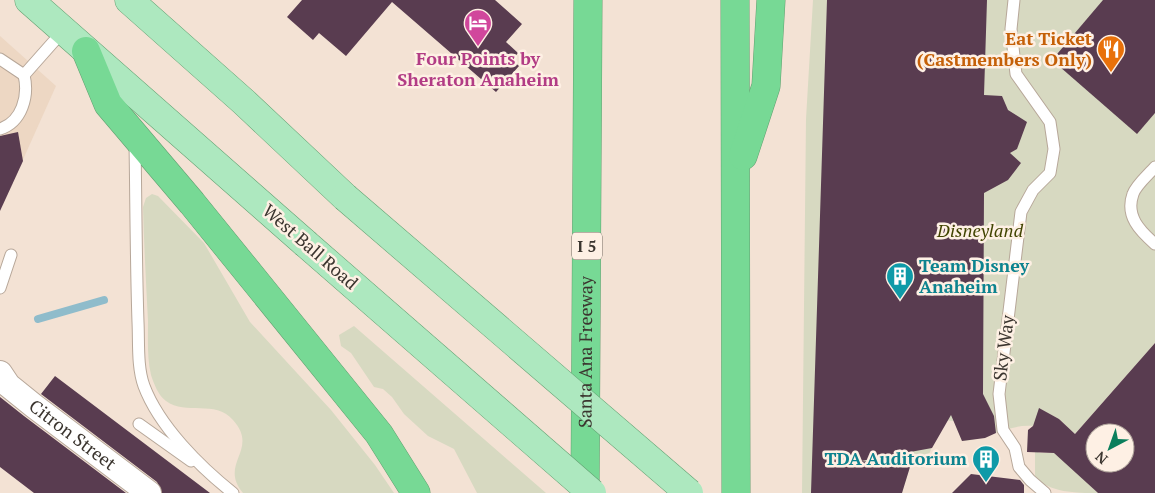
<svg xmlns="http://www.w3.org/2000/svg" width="1155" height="493" font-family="'PT Serif',serif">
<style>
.built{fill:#edd7c3}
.green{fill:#d7d9c1}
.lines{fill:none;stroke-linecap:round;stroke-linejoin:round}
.stream{stroke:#8fbccb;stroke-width:8}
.building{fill:#593c50;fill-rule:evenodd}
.lane-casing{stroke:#b7a799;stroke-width:13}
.street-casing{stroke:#b7a799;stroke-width:26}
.primary-casing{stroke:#62a071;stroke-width:29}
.highway-casing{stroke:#62a071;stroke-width:29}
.lane{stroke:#fff;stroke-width:11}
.street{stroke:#fff;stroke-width:24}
.primary{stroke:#ade8bf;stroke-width:28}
.highway{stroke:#77d995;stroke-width:28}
.primary-bridge-casing{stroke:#62a071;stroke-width:29;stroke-linecap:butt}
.primary-bridge{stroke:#ade8bf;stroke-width:28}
.labels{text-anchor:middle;stroke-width:5;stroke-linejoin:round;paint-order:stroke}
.shield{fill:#fef0e4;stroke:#766d65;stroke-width:1}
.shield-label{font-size:16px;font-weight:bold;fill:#3b352f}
.food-label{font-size:18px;font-weight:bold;fill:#c56008;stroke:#fef0e4;text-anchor:end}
.hotel-label{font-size:18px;font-weight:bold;fill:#b23c85;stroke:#fef0e4}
.park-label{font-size:18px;font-style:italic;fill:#414400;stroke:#fef0e4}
.street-label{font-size:18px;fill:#3b352f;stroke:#fef0e4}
.culture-label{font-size:18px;font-weight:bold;fill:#0d838f;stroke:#fef0e4;text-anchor:start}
</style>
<rect width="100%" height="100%" fill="#f3e2d4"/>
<polygon class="built" points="0,36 56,86 4,202 0,199"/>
<g class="green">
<path d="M813 0H1155V343L1075 434 1059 419 1040 409 1033 426C1007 424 989 439 962 441L954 421 927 419C936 445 934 444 922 468L911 463 902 493H802L806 119Z"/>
<path d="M152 194 158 196 204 243 250 322 331 410 375 465 394 493H243C218 463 260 450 233 420 215 399 186 416 166 401 158 395 154 384 151 375 147 358 148 339 148 321 146 283 144 245 143 207L146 198Z"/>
<polygon points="354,326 546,493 477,493 454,449 428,436 404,414 392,397 383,389 374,387 351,353 341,346 339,335"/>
<path d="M1035 449 1039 453H1055L1098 493C1077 493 1048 493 1035 476Z"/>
</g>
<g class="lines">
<polyline class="stream" points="38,319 104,300"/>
</g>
<g class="building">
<polygon points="302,0 495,0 522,24 506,42 518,53 512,60 519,66 496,92 392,2 346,56 319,33 313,40 287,17"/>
<polygon points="827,0 987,0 984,95 1002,96 1008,110 1027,122 1017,149 1010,153 1021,163 1008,180 984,193 983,394 994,416 996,433 985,438 962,441 951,415 932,448 861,461 910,467 902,493 811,493"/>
<polygon points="1103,0 1155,0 1155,113 1137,134 1052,60"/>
<polygon points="18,132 23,161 0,211 0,136"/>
<path d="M1155 343V493H1098L1054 453 1027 452 1028 430 1033 426 1039 408 1059 419 1075 434ZM1095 433H1125V463H1095Z"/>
<polygon points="55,376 210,493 162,493 157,482 41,394"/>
<polygon points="0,397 24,416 126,493 34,493 0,467"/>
<polygon points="971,474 1020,480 1024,485 1024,493 952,493"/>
</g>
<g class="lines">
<g class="lane-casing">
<g id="lane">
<polyline points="1014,0 1011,29 1016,74 1050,122 1054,149 1050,173 1033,190 1021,212 999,394 1003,430 1015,448 1019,467 1030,480 1045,493"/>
<polyline points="0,59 24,75"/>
<path d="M0 129C22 122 29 96 24 75L63 31"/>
<path d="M135 144C136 203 136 263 138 322 139 342 137 367 144 386 159 426 200 467 233 493"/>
<path d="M1155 167C1148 175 1136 185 1133 194 1125 216 1140 231 1155 244"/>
<polyline points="0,288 11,255"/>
<polyline points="139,424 191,461"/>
</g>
</g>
<g class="street-casing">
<g id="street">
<path id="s1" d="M0 373 8 385 34 406 149 493"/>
</g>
</g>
<g class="primary-casing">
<g id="primary">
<polyline points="29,0 305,243"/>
<polyline points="129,0 244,102 345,197"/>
</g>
</g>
<g class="highway-casing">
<g id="highway">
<polyline points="735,0 736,493"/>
<polyline points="86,51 108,104 192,203 379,434 416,493"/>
<polyline points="743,156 766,86 771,0"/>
<path id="s2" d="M585 493 588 0"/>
</g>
</g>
<use href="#lane" class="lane"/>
<use href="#street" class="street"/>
<use href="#primary" class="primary"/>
<use href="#highway" class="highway"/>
<g class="primary-bridge-casing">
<g id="primary-bridge">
<polyline points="345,197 689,493"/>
<polyline points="305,243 592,493"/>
</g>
</g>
<use href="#primary-bridge" class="primary-bridge"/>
</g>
<defs>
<g id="hotel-pin" transform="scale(1.4375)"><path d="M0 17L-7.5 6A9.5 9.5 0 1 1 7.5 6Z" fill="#d1479c" stroke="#fef0e4"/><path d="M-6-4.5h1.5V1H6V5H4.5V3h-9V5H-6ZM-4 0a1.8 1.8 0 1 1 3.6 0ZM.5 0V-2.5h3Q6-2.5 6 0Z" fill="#fff"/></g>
<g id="restaurant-pin" transform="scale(1.4375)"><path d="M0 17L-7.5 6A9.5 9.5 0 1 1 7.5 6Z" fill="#e8710a" stroke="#fef0e4"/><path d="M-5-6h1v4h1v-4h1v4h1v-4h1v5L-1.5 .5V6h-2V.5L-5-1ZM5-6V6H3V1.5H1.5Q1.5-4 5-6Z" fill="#fff"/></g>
<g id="building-pin" transform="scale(1.4375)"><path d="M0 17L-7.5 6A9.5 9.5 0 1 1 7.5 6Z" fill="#0f9aa8" stroke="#fef0e4"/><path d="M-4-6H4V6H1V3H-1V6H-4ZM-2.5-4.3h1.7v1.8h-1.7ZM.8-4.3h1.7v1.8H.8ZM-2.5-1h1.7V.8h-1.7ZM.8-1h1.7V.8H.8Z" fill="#fff"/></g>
</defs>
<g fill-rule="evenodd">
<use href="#hotel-pin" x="478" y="23"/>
<use href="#restaurant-pin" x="1111" y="49"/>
<use href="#building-pin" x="900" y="276"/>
<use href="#building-pin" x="986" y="459"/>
</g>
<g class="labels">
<rect class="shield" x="572" y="232.5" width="30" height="27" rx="4"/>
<g class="shield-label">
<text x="587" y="252">I 5</text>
</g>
<g class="food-label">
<text x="1092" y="45">Eat Ticket<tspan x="1092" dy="21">(Castmembers Only)</tspan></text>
</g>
<g class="hotel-label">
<text x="478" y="65">Four Points by<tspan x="478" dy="21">Sheraton Anaheim</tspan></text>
</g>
<g class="park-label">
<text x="980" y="237">Disneyland</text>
</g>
<g class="street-label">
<text transform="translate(310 247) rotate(41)" y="6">West Ball Road</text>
<text transform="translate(1004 348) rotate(-83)" y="6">Sky Way</text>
<text dy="6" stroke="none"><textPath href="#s2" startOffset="141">Santa Ana Freeway</textPath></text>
<text dy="6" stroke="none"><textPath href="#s1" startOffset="96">Citron Street</textPath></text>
</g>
<g class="culture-label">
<text x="919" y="272">Team Disney<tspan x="919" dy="21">Anaheim</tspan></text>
<text x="967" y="465" text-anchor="end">TDA Auditorium</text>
</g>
</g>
<g transform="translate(1110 448) rotate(221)"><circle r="24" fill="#fef0e4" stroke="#b0a59c"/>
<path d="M0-4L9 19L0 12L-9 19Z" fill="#0b7f5c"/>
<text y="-8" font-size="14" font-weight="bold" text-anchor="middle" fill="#3b352f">N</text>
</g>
</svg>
